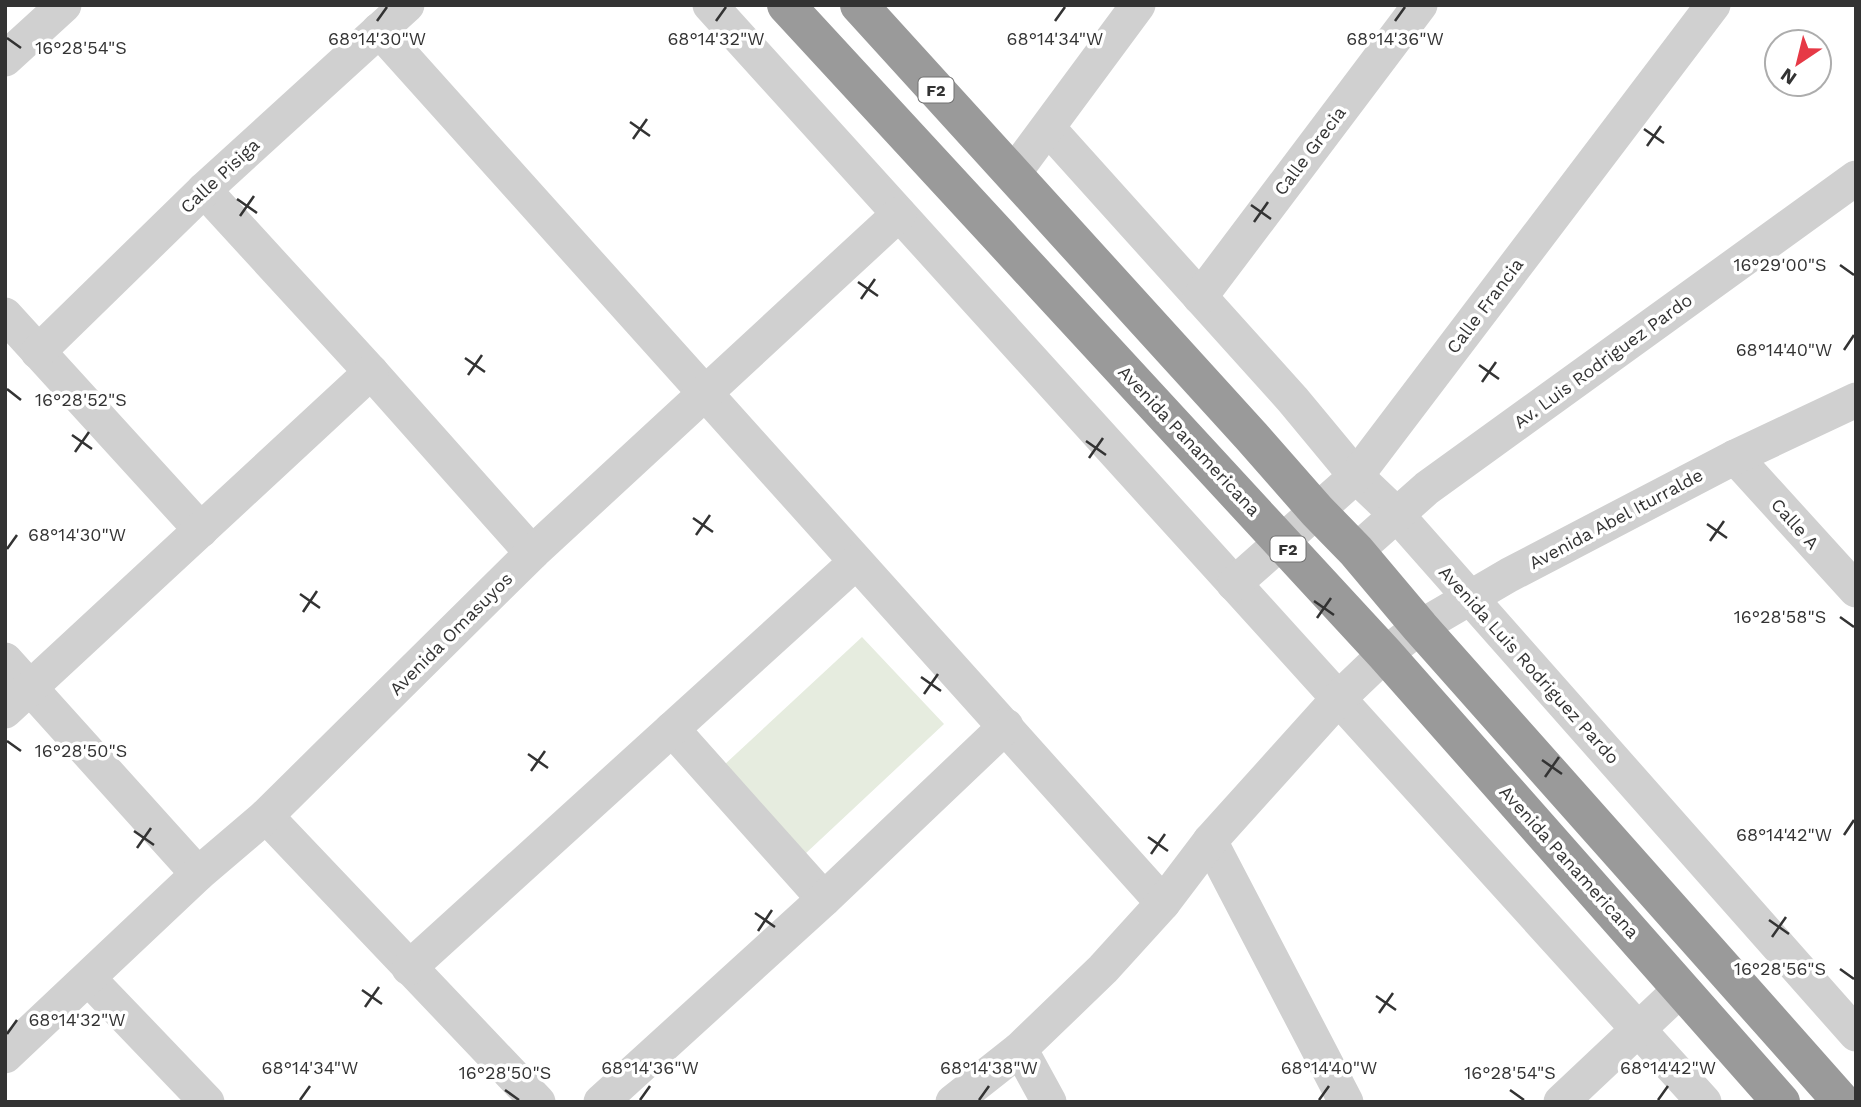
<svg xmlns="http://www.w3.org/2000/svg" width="1861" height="1107" font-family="'Work Sans',sans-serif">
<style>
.pitch{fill:#e6ecdf}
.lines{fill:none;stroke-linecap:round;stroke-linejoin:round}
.minor{stroke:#d0d0d0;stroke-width:35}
.highway{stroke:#9a9a9a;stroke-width:38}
.ticks{fill:none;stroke:#333;stroke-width:2.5}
.labels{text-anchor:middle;stroke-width:7;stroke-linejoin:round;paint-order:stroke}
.shield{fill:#fff;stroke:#707070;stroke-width:2}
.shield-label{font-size:16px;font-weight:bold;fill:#333}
.street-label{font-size:18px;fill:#333;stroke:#fff}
.ticks-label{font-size:18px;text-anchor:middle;fill:#333;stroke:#fff;stroke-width:7;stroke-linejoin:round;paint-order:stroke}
</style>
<rect width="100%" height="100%" fill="#fff"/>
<polygon class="pitch" points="862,637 944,724 805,854 723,766"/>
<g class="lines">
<g class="minor">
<polyline points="710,5 1704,1102"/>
<polyline points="379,30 1163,903"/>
<polyline points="5,59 64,5"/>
<polyline points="1048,128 1293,400 1356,476 1397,515 1856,1034"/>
<polyline points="1013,174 1138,5"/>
<polyline points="204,190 371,372 532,553"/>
<polyline points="1200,297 1420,5"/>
<polyline points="5,315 201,530"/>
<polyline points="38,352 204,190 407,5"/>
<polyline points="1735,457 1856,590"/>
<polyline points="1356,551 1427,488 1856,178"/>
<polyline points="1234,584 1356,476 1713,5"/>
<polyline points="5,660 198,874"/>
<polyline points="5,711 371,372"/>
<polyline points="672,729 824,899"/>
<polyline points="266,816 538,1102"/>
<polyline points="1210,841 1346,1102"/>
<polyline points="409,968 856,562"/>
<polyline points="89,979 207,1102"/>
<polyline points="1020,1049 1049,1102"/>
<polyline points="5,1056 198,874 266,816 532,553 899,214"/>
<polyline points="601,1102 824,899 1006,726"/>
<polyline points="953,1102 1020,1049 1103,969 1163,903 1210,841 1338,699 1385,654 1420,627 1509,575 1735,457 1856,400"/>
<polyline points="1561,1102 1681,989"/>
</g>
<g class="highway">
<polyline points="786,5 1385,654 1781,1102"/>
<polyline points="859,5 1252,437 1317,511 1356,551 1420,627 1842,1102"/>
</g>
</g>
<path class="ticks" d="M377 21 387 7M716 21 726 7M1055 21 1065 7M1395 21 1405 7M7 38 21 48M630 122 650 136M1644 129 1664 143M633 139 647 119M1647 146 1661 126M237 199 257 213M1251 205 1271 219M240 216 254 196M1254 222 1268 202M1840 265 1854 275M858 282 878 296M861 299 875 279M1844 350 1854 335M465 358 485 372M1479 365 1499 379M468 375 482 355M1482 382 1496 362M7 389 21 400M72 435 92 449M1086 441 1106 455M75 452 89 432M1089 458 1103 438M693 518 713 532M1707 524 1727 538M696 535 710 515M1710 541 1724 521M7 549 17 535M300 594 320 608M1314 601 1334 615M303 612 317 591M1840 617 1854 627M1317 618 1331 598M921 677 941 691M924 694 938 674M7 741 21 751M528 754 548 768M1542 760 1562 774M531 771 545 751M1545 777 1559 757M134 831 154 845M1844 835 1854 820M1148 837 1168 851M137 848 151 828M1151 854 1165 834M755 913 775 927M1769 920 1789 934M758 931 772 910M1772 937 1786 917M1840 969 1854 979M362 990 382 1004M1376 996 1396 1010M365 1007 379 987M1379 1013 1393 993M7 1034 17 1020M505 1090 519 1100M1510 1090 1524 1100M300 1100 310 1086M640 1100 650 1086M979 1100 989 1086M1319 1100 1329 1086M1658 1100 1668 1086"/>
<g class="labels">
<g class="shield">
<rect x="918.5" y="77.5" width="35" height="25" rx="5"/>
<rect x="1270.5" y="536.5" width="35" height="25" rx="5"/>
</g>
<g class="shield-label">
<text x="936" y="96">F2</text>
<text x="1288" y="555">F2</text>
</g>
<g class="street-label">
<text transform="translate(1310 151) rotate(-53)" y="6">Calle Grecia</text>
<text transform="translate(220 176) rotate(-43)" y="6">Calle Pisiga</text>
<text transform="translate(1485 306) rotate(-53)" y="6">Calle Francia</text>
<text transform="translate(1603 361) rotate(-36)" y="6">Av. Luis Rodriguez Pardo</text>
<text transform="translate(1189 441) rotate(47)" y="6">Avenida Panamericana</text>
<text transform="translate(1616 519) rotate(-28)" y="6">Avenida Abel Iturralde</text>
<text transform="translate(1795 524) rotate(48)" y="6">Calle A</text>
<text transform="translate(451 634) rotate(-45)" y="6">Avenida Omasuyos</text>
<text transform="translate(1529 665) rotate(48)" y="6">Avenida Luis Rodriguez Pardo</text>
<text transform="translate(1569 862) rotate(48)" y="6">Avenida Panamericana</text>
</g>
</g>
<g class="ticks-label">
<text x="377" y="45">68°14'30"W</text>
<text x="716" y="45">68°14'32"W</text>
<text x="1055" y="45">68°14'34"W</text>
<text x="1395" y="45">68°14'36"W</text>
<text x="81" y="54">16°28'54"S</text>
<text x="1780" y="271">16°29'00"S</text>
<text x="1784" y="356">68°14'40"W</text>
<text x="81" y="406">16°28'52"S</text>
<text x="77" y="541">68°14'30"W</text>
<text x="1780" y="623">16°28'58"S</text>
<text x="81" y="757">16°28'50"S</text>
<text x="1784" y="841">68°14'42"W</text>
<text x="1780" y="975">16°28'56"S</text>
<text x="77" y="1026">68°14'32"W</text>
<text x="310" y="1074">68°14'34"W</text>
<text x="650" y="1074">68°14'36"W</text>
<text x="989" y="1074">68°14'38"W</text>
<text x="1329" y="1074">68°14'40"W</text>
<text x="1668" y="1074">68°14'42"W</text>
<text x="505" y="1079">16°28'50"S</text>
<text x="1510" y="1079">16°28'54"S</text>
</g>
<rect width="1861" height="1107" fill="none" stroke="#333333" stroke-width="14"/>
<g transform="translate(1798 63) rotate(215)"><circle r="33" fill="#ffffff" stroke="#adadad" stroke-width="2"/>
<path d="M0-5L12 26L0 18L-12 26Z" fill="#e63946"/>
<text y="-10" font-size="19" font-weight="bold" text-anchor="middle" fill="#333333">N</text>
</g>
</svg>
